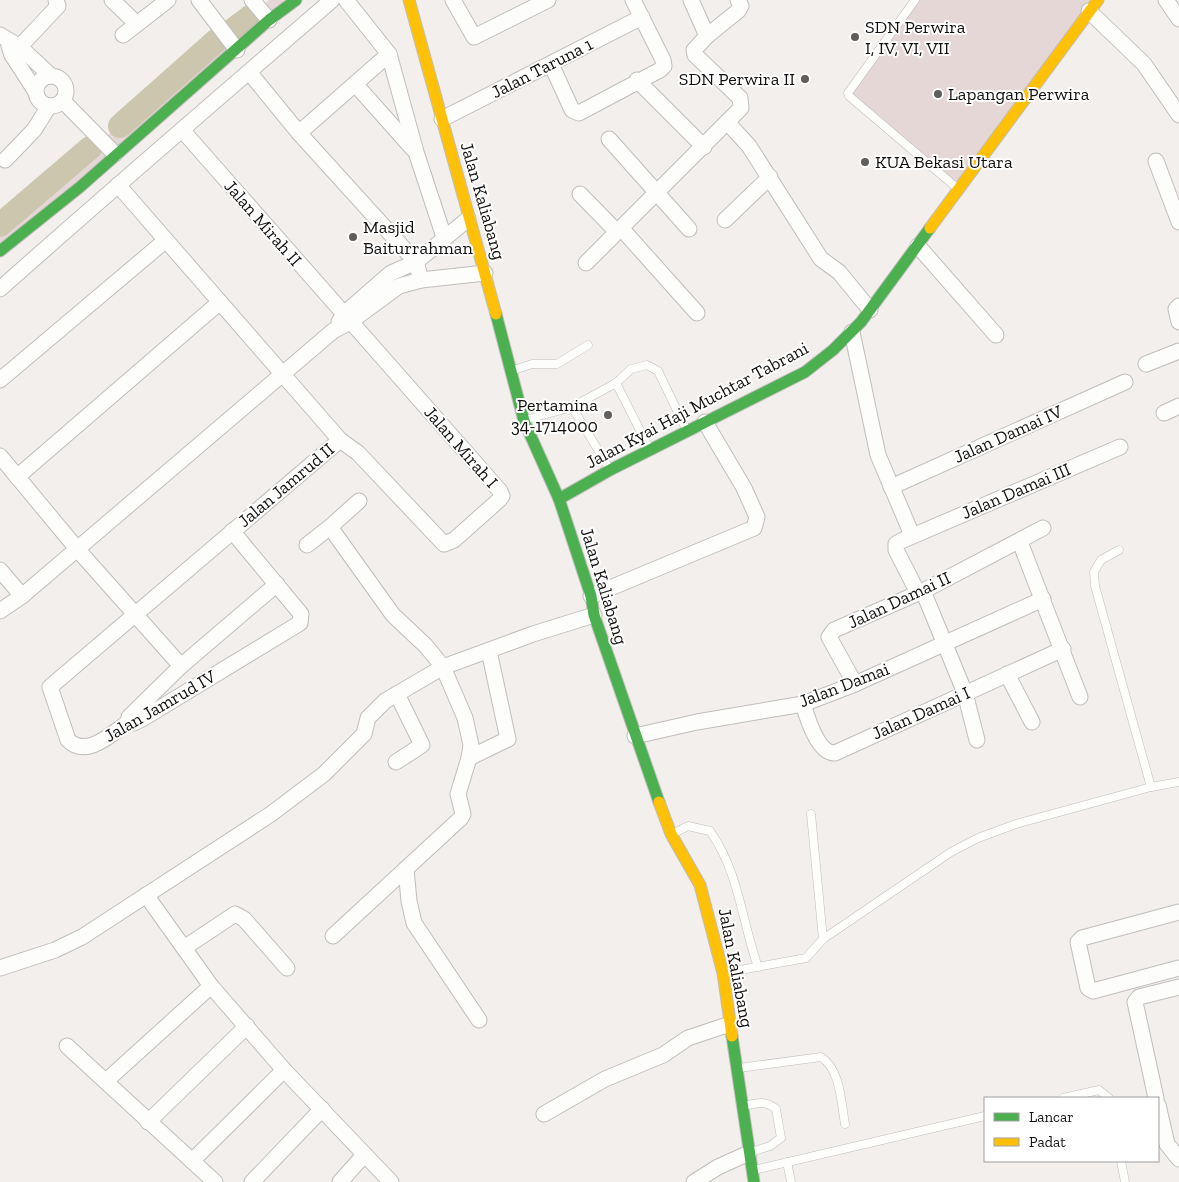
<svg xmlns="http://www.w3.org/2000/svg" width="1179" height="1182" font-family="'Zilla Slab',serif">
<style>
.grass{fill:#e6d7d7}
.lines{fill:none;stroke-linecap:round;stroke-linejoin:round}
.river{stroke:#cbc6ad;stroke-width:24}
.lane-casing{stroke:#c0bebc;stroke-width:9}
.street-casing{stroke:#c0bebc;stroke-width:17}
.fast-casing{stroke:#c0bebc;stroke-width:13}
.slow-casing{stroke:#c0bebc;stroke-width:13}
.lane{stroke:#fdfdfc;stroke-width:8}
.street{stroke:#fdfdfc;stroke-width:15}
.fast{stroke:#4caf50;stroke-width:11}
.slow{stroke:#ffc107;stroke-width:11}
.poi-dot{fill:#605d5b;stroke:#fff;stroke-width:2}
.labels{text-anchor:middle;stroke-width:4;stroke-linejoin:round;paint-order:stroke}
.poi-label{font-size:18px;fill:#110f0d;stroke:#fff;text-anchor:start}
.street-label{font-size:18px;fill:#110f0d;stroke:#fff}
</style>
<rect width="100%" height="100%" fill="#f2efec"/>
<g class="grass">
<polygon points="269,0 296,0 0,251 0,225 90,148 122,125 217,40 235,29"/>
<polygon points="914,0 1097,0 959,189 849,96"/>
</g>
<g class="lines">
<g class="river">
<polyline points="234,29 254,14"/>
<polyline points="120,126 217,40"/>
<polyline points="0,225 90,148"/>
</g>
<g class="lane-casing">
<g id="lane">
<polyline points="915,0 848,93 849,96 957,188"/>
<polyline points="514,370 532,364 557,364 588,345"/>
<polyline points="616,383 650,450"/>
<polyline points="572,407 609,468"/>
<polyline points="525,420 572,407 616,383 631,369 647,365 658,371 687,431"/>
<polyline points="1119,550 1101,560 1094,572 1095,586 1151,787"/>
<polyline points="811,814 823,939"/>
<path d="M674 833 688 826 710 831C739 872 742 922 758 967"/>
<polyline points="724,973 806,958 823,939 951,852 978,838 1016,824 1151,787 1179,782"/>
<path d="M739 1068 821 1057C841 1070 841 1103 845 1124"/>
<polyline points="1063,1098 1099,1090 1109,1098"/>
<path d="M744 1106C756 1103 766 1100 776 1109L781 1138 770 1146 751 1152"/>
<polyline points="1121,1161 1125,1182"/>
<polyline points="787,1162 791,1182"/>
<polyline points="754,1170 985,1116"/>
</g>
</g>
<g class="street-casing">
<g id="street">
<polyline points="112,0 137,24"/>
<polyline points="199,0 237,50"/>
<polyline points="252,0 269,20"/>
<polyline points="346,0 389,54 416,152 444,237"/>
<polyline points="453,0 474,37 548,0"/>
<polyline points="691,0 707,36"/>
<polyline points="1166,0 1179,19"/>
<polyline points="1089,11 1144,64 1179,115"/>
<polyline points="0,35 20,47 51,76"/>
<polyline points="123,35 168,0"/>
<polyline points="9,46 12,55 36,92"/>
<polyline points="12,55 58,6 56,0"/>
<polyline points="551,64 572,110 579,113 660,70 664,66 663,60 633,0"/>
<polyline points="249,72 299,133 416,262 421,280"/>
<circle cx="51" cy="91" r="15"/>
<polyline points="637,80 704,147"/>
<polyline points="356,85 413,149"/>
<polyline points="63,101 115,154"/>
<polyline points="442,119 642,17"/>
<polyline points="727,122 749,146 821,259 839,272 870,310"/>
<polyline points="299,133 389,54"/>
<polyline points="609,139 689,229"/>
<polyline points="5,160 34,130 49,106"/>
<polyline points="1156,161 1179,222"/>
<polyline points="118,185 340,440 358,453 444,544 454,540 499,500 502,496 500,491 183,131"/>
<polyline points="580,194 617,232"/>
<polyline points="725,220 770,177"/>
<polyline points="621,228 697,313"/>
<polyline points="918,246 996,335"/>
<polyline points="586,263 741,108 740,98 695,55 694,50 707,36 738,11 741,6 738,0"/>
<path d="M0 289C110 191 221 96 332 0"/>
<polyline points="1179,306 1176,309 1179,322"/>
<polyline points="339,322 344,314 391,273 416,262 468,219"/>
<polyline points="852,332 878,455 912,535"/>
<polyline points="1146,364 1179,351"/>
<polyline points="0,380 166,240"/>
<polyline points="1164,413 1179,406"/>
<polyline points="0,456 78,550 181,666"/>
<polyline points="17,477 220,302"/>
<polyline points="891,487 1125,382"/>
<polyline points="330,527 359,501"/>
<path d="M232 531 301 614 300 623 142 719 134 723 130 721C112 733 87 759 68 740L50 687C147 605 243 522 340 440"/>
<polyline points="1020,542 1080,697"/>
<polyline points="307,545 330,527 393,615 426,646 443,667 465,718 471,745 469,758 458,794 463,814 461,818 333,936"/>
<polyline points="0,570 22,596 333,331 350,322 399,286 421,280 485,273"/>
<polyline points="923,591 965,693 977,740"/>
<polyline points="918,593 896,550 896,544 901,541 1120,447"/>
<polyline points="591,596 754,528 757,517 744,488 705,422"/>
<polyline points="0,611 22,596"/>
<polyline points="1007,674 1032,722"/>
<polyline points="855,684 829,637 834,630 923,591 1043,528"/>
<path d="M803 704C807 717 818 754 835 753L1063 649"/>
<polyline points="130,721 129,717 181,666 277,584"/>
<polyline points="635,736 697,722 803,704 855,684 1043,599"/>
<polyline points="469,758 508,739 489,651"/>
<polyline points="396,762 422,745 397,694"/>
<polyline points="406,869 409,901 414,923 479,1020"/>
<polyline points="146,895 211,986 284,1070 391,1182"/>
<polyline points="1179,912 1082,938 1078,942 1088,988 1093,991 1179,968"/>
<polyline points="184,948 235,914 244,919 287,968"/>
<polyline points="0,968 55,950 82,937 271,814 324,774 364,734 368,718 385,701 443,667 533,634 594,615"/>
<polyline points="67,1046 215,1182"/>
<polyline points="106,1081 211,986"/>
<polyline points="1156,1098 1135,1002 1139,997 1179,987"/>
<polyline points="1158,1105 1167,1144 1179,1159"/>
<polyline points="544,1114 605,1079 663,1055 688,1038 730,1024"/>
<polyline points="148,1122 247,1026"/>
<polyline points="192,1161 284,1070"/>
<polyline points="252,1182 322,1109"/>
<polyline points="340,1182 364,1155"/>
<polyline points="694,1182 718,1167 749,1153"/>
</g>
</g>
<g class="fast-casing">
<g id="fast">
<polyline points="0,251 80,187 269,20 296,0"/>
<polyline points="496,314 524,421 559,499 591,596 594,615 659,802"/>
<polyline points="559,499 610,470 805,372 833,350 861,322 930,228"/>
<polyline points="732,1036 754,1182"/>
</g>
</g>
<g class="slow-casing">
<g id="slow">
<polyline points="409,0 496,314"/>
<polyline points="930,228 1098,0"/>
<polyline points="659,802 671,834 700,885 723,973 732,1036"/>
</g>
</g>
<use href="#lane" class="lane"/>
<use href="#street" class="street"/>
<use href="#fast" class="fast"/>
<use href="#slow" class="slow"/>
</g>
<g class="poi-dot">
<circle cx="855" cy="37" r="5"/>
<circle cx="805" cy="79" r="5"/>
<circle cx="938" cy="94" r="5"/>
<circle cx="865" cy="162" r="5"/>
<circle cx="353" cy="237" r="5"/>
<circle cx="608" cy="415" r="5"/>
</g>
<g class="labels">
<g class="poi-label">
<text x="865" y="33">SDN Perwira<tspan x="865" dy="21">I, IV, VI, VII</tspan></text>
<text x="795" y="85" text-anchor="end">SDN Perwira II</text>
<text x="948" y="100">Lapangan Perwira</text>
<text x="875" y="168">KUA Bekasi Utara</text>
<text x="363" y="233">Masjid<tspan x="363" dy="21">Baiturrahman</tspan></text>
<text x="598" y="411" text-anchor="end">Pertamina<tspan x="598" dy="21">34-1714000</tspan></text>
</g>
<g class="street-label">
<text transform="translate(542 68) rotate(-27)" y="6">Jalan Taruna 1</text>
<text transform="translate(483 201) rotate(74)" y="6">Jalan Kaliabang</text>
<text transform="translate(263 223) rotate(49)" y="6">Jalan Mirah II</text>
<text transform="translate(697 405) rotate(-28)" y="6">Jalan Kyai Haji Muchtar Tabrani</text>
<text transform="translate(1008 434) rotate(-24)" y="6">Jalan Damai IV</text>
<text transform="translate(461 447) rotate(49)" y="6">Jalan Mirah I</text>
<text transform="translate(286 485) rotate(-40)" y="6">Jalan Jamrud II</text>
<text transform="translate(1016 491) rotate(-23)" y="6">Jalan Damai III</text>
<text transform="translate(604 586) rotate(73)" y="6">Jalan Kaliabang</text>
<text transform="translate(899 600) rotate(-25)" y="6">Jalan Damai II</text>
<text transform="translate(844 685) rotate(-21)" y="6">Jalan Damai</text>
<text transform="translate(160 706) rotate(-30)" y="6">Jalan Jamrud IV</text>
<text transform="translate(921 713) rotate(-24)" y="6">Jalan Damai I</text>
<text transform="translate(736 968) rotate(79)" y="6">Jalan Kaliabang</text>
</g>
</g>
<rect x="984" y="1097" width="175" height="65" fill="#ffffff" stroke="#a09f9e"/>
<rect x="994" y="1113" width="25" height="8" fill="#4caf50" stroke="#a09f9e"/>
<text x="1029" y="1122" font-size="15" fill="#110f0d">Lancar</text>
<rect x="994" y="1138" width="25" height="8" fill="#ffc107" stroke="#a09f9e"/>
<text x="1029" y="1147" font-size="15" fill="#110f0d">Padat</text>
</svg>
